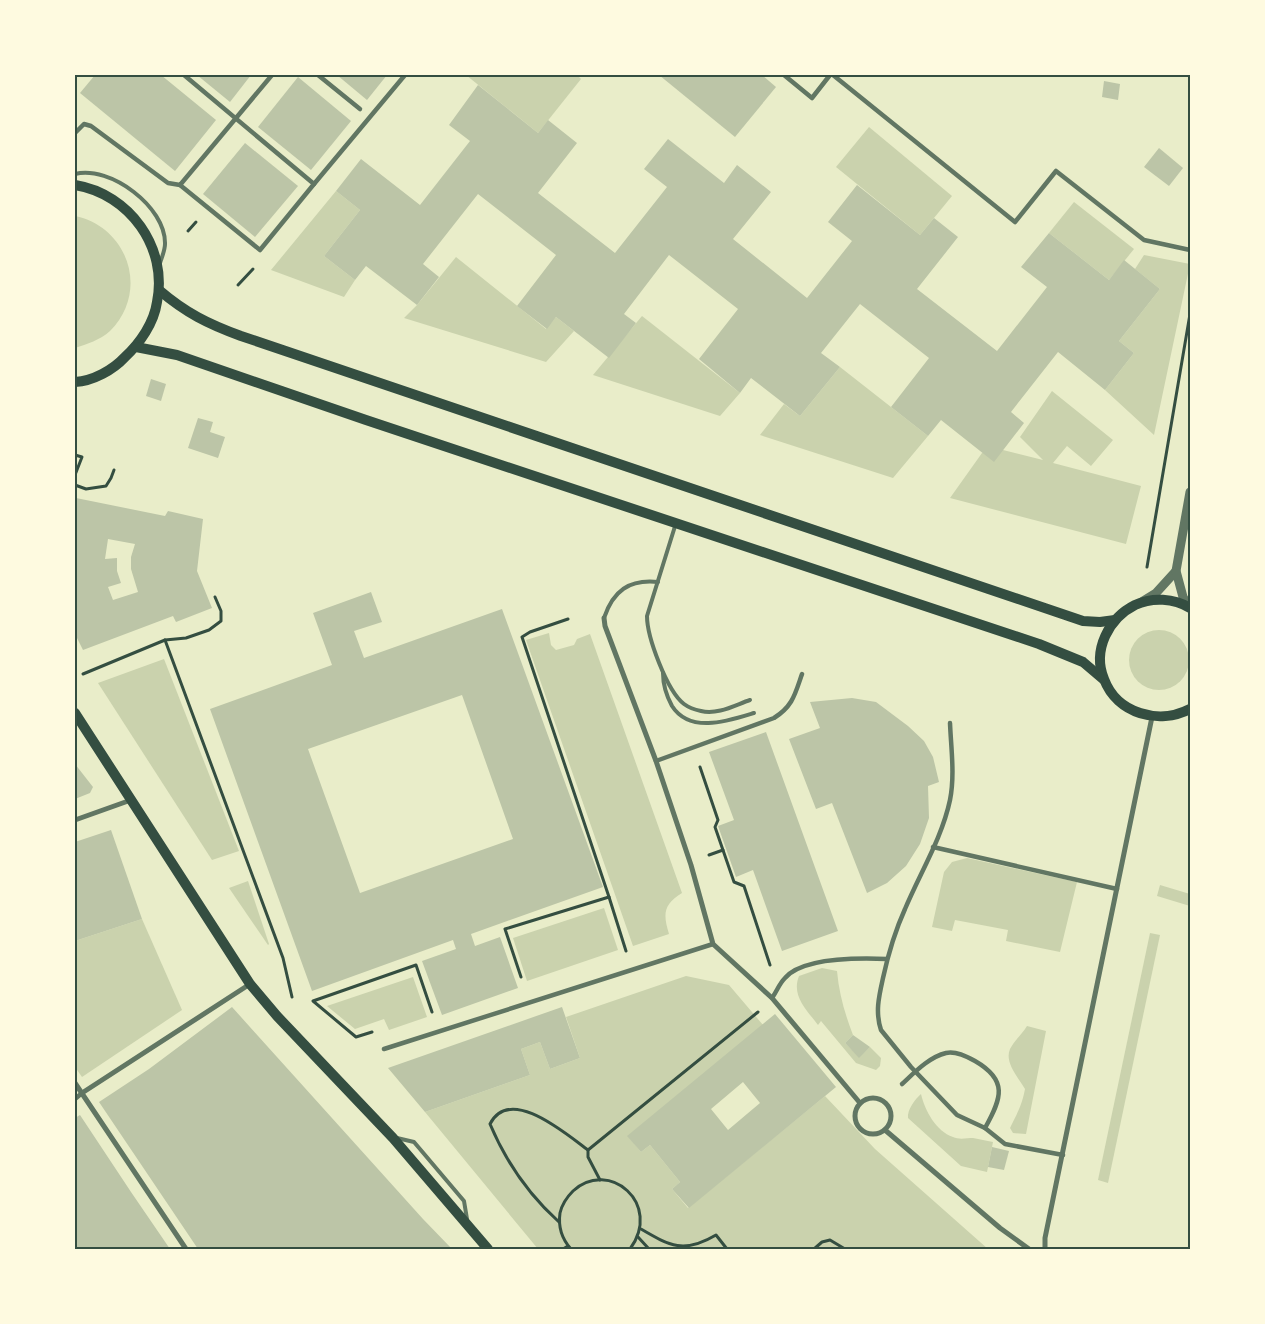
<svg xmlns="http://www.w3.org/2000/svg" width="1265" height="1324" font-family="Helvetica,sans-serif">
<style>
.green{fill:#cad2ad}
.building{fill:#bcc5a7;fill-rule:evenodd}
.lines{fill:none;stroke-linecap:round;stroke-linejoin:round}
.path{stroke:#344e41;stroke-width:3}
.service{stroke:#617663;stroke-width:4}
.pedestrian{stroke:#617663;stroke-width:4.5}
.minor{stroke:#617663;stroke-width:5}
.tertiary{stroke:#617663;stroke-width:9}
.secondary{stroke:#344e41;stroke-width:10}
.neatline{fill:none;stroke:#344e41;stroke-width:2}
</style>
<rect width="100%" height="100%" fill="#e9edc9"/>
<g class="green">
<polygon points="466,75 577,75 581,79 538,133"/>
<polygon points="869,127 952,196 920,235 836,167"/>
<polygon points="336,191 360,210 324,256 355,280 344,297 271,270"/>
<polygon points="1074,202 1134,249 1109,280 1049,233"/>
<path d="M75 216C128 227 150 291 110 331 100 340 87 344 75 348Z"/>
<polygon points="1144,255 1190,264 1154,435 1105,390 1134,353 1119,341 1160,289 1135,269"/>
<polygon points="456,257 546,329 556,317 574,331 546,362 404,318 417,305"/>
<polygon points="642,316 740,393 720,416 593,375"/>
<polygon points="840,367 928,436 893,478 760,435 784,404 800,416"/>
<polygon points="1052,391 1113,440 1091,466 1067,446 1053,463 1141,486 1126,544 950,498 982,453 1003,450 1043,460 1020,437"/>
<circle cx="1159" cy="660" r="30"/>
<path d="M549 633 551 645 556 650 574 645 577 639 590 634 682 893C663 905 663 914 669 934L633 946 526 640Z"/>
<polygon points="164,659 239,851 212,860 98,683"/>
<polygon points="967,858 1077,882 1060,952 1006,941 1008,930 955,920 952,931 932,927 944,872 952,862"/>
<polygon points="248,881 269,944 268,945 229,888"/>
<polygon points="1160,885 1190,894 1190,906 1157,896"/>
<polygon points="604,908 618,950 527,981 513,938"/>
<polygon points="142,919 182,1010 82,1077 75,1067 75,941"/>
<polygon points="1150,933 1160,935 1108,1183 1098,1180"/>
<path d="M822 968 837 971C839 994 845 1014 853 1035L845 1043 859 1057 870 1047 881 1058 880 1066 876 1070 856 1063 821 1021 818 1025C807 1010 791 996 799 976Z"/>
<polygon points="686,976 729,985 763,1025 628,1136 641,1152 650,1145 680,1182 672,1189 688,1208 825,1096 875,1149 988,1249 538,1249 425,1112 530,1075 521,1049 540,1042 550,1069 580,1058 566,1017"/>
<polygon points="413,977 427,1017 389,1030 384,1019 355,1029 327,1006"/>
<path d="M1027 1026 1046 1031 1026 1134 1013 1133 1010 1128C1017 1114 1022 1105 1025 1089 1019 1078 1004 1063 1010 1049 1014 1041 1022 1034 1027 1026Z"/>
<path d="M921 1094C925 1111 936 1131 953 1137 959 1140 967 1138 973 1138 980 1139 986 1141 993 1142L987 1172 961 1166 908 1118C907 1110 915 1099 921 1094Z"/>
</g>
<g class="building">
<polygon points="95,75 161,75 216,120 175,171 80,93"/>
<polygon points="197,75 251,75 230,102"/>
<polygon points="337,75 387,75 367,100"/>
<polygon points="659,75 762,75 776,87 735,137"/>
<polygon points="298,77 351,121 311,170 258,127"/>
<polygon points="1104,81 1120,84 1118,100 1102,97"/>
<polygon points="478,85 538,133 548,120 577,143 538,193 615,253 667,187 644,169 668,139 724,183 737,165 771,192 733,239 807,298 852,241 828,222 857,185 920,235 934,218 958,237 917,289 997,351 1047,287 1021,267 1049,233 1109,280 1124,260 1160,289 1119,341 1134,353 1105,390 1058,352 1011,412 1024,423 994,462 941,420 928,436 891,407 929,358 860,304 821,353 840,367 800,416 751,378 740,393 699,359 738,309 669,255 624,314 636,323 609,358 556,317 547,329 517,306 556,255 478,194 423,264 439,277 417,305 366,266 355,280 324,256 360,210 336,191 361,159 420,205 470,141 449,125"/>
<polygon points="245,143 298,186 255,237 203,194"/>
<polygon points="1159,148 1183,168 1169,186 1144,167"/>
<polygon points="151,379 166,384 161,401 146,396"/>
<polygon points="198,418 213,422 210,432 225,437 218,458 188,448"/>
<path d="M76 498 165 516 168 511 203 519 197 571 212 608 176 622 173 616 83 650 75 634ZM108 539 135 544 131 557V569L138 592 113 600 108 587 121 583 117 571V558L105 559Z"/>
<path d="M371 592 382 622 354 631 364 658 502 609 603 887 471 934 475 946 500 937 518 988 442 1015 422 961 456 949 453 940 312 991 210 709 332 665 313 613ZM462 695 513 839 360 893 308 749Z"/>
<polygon points="852,698 876,702 908,726 924,741 933,757 939,782 928,786 929,818 920,844 906,866 887,883 867,893 832,803 816,809 789,739 820,728 810,702"/>
<polygon points="766,732 838,931 782,951 753,870 736,877 718,826 734,820 709,752"/>
<polygon points="75,764 93,787 90,793 75,799"/>
<polygon points="111,830 142,919 75,941 75,842"/>
<polygon points="232,1007 423,1219 452,1249 198,1249 99,1102 149,1069"/>
<polygon points="562,1007 580,1058 550,1069 540,1042 521,1049 530,1075 425,1112 388,1068"/>
<path d="M775 1014 836 1087 689 1208 672 1189 680 1182 650 1145 641 1152 627 1136ZM743 1082 760 1103 728 1130 711 1109Z"/>
<polygon points="853,1035 870,1047 859,1058 845,1043"/>
<polygon points="80,1115 131,1192 170,1249 75,1249 75,1118"/>
<polygon points="992,1147 1009,1151 1004,1170 988,1167"/>
</g>
<g class="lines">
<g class="path">
<polyline points="188,231 196,222"/>
<polyline points="238,285 253,269"/>
<polyline points="75,455 82,457 75,475"/>
<polyline points="75,485 86,489 106,486 111,478 114,470"/>
<polyline points="1147,567 1190,314"/>
<polyline points="568,619 530,632 522,637 609,897"/>
<polyline points="165,640 283,958 292,997"/>
<polyline points="83,674 165,640 186,638 209,630 221,621 221,611 215,597"/>
<polyline points="700,767 718,820 715,827 734,882 744,886 770,965"/>
<polyline points="709,855 723,850"/>
<polyline points="521,977 505,929 609,897 626,951"/>
<polyline points="372,1032 356,1037 313,1001 416,965 432,1012"/>
<polyline points="600,1180 588,1157 588,1150 758,1012"/>
<path d="M559 1222C528 1194 506 1162 490 1124 510 1085 566 1134 588 1150"/>
<path d="M641 1229C670 1246 684 1254 716 1235L727 1249"/>
<polyline points="638,1237 649,1249"/>
<polyline points="563,1249 568,1246"/>
<path d="M571 1249C561 1238 558 1227 560 1213 562 1204 567 1197 573 1191 609 1158 663 1204 630 1249"/>
<polyline points="814,1249 822,1242 830,1240 845,1249"/>
</g>
<g class="service">
<path d="M75 174C110 165 166 207 165 244 165 250 162 257 160 263"/>
<path d="M676 523 647 616C647 637 667 691 684 704 688 707 696 710 701 711 718 715 735 705 750 700"/>
<path d="M604 618C613 591 629 579 658 582"/>
<path d="M663 673C663 685 666 695 672 706 690 734 728 721 754 713"/>
<polyline points="397,1138 414,1142 464,1201 467,1219"/>
</g>
<g class="pedestrian">
<polyline points="318,75 360,109"/>
<polyline points="784,75 812,98 830,75"/>
<polyline points="833,75 1015,222 1056,171 1144,240 1190,250"/>
<polyline points="75,133 84,124 91,126 168,183 180,185 272,75"/>
<polyline points="314,184 405,75"/>
<polyline points="180,185 260,250 314,184 184,75"/>
<path d="M950 723C951 748 955 775 950 800 942 838 920 873 905 909 895 931 888 955 883 978 879 996 875 1012 881 1030L911 1067 957 1115 985 1128 1005 1144 1063 1155"/>
<path d="M656 761 774 718C793 706 795 694 802 674"/>
<polyline points="933,847 1117,889"/>
<path d="M772 998C777 991 779 984 785 978 803 957 862 958 887 959"/>
<polyline points="384,1049 713,944"/>
<path d="M902 1084C914 1073 929 1057 946 1053 956 1051 966 1056 975 1061 1008 1080 1002 1098 985 1128"/>
<polyline points="75,1099 82,1093"/>
</g>
<g class="minor">
<polyline points="604,618 605,626 656,761 691,865 713,944 772,998 860,1103"/>
<polyline points="75,820 131,800"/>
<polyline points="75,1083 186,1249"/>
<polyline points="82,1093 250,984"/>
<circle cx="873" cy="1116" r="18"/>
<polyline points="885,1130 1000,1228 1029,1249"/>
<polyline points="1045,1249 1045,1238 1152,717"/>
</g>
<g class="tertiary">
<polyline points="1143,601 1156,593 1176,571"/>
<polyline points="1188,606 1183,597 1176,571 1190,492"/>
</g>
<g class="secondary">
<path d="M75 185C130 194 168 248 157 302 154 323 140 343 125 357 113 370 93 381 75 382"/>
<path d="M159 290C186 313 208 324 241 336L1083 621 1100 622 1115 620"/>
<polyline points="136,347 177,355 366,420 1039,644 1083,662 1103,679"/>
<path d="M1190 608C1174 598 1152 597 1135 605 1109 618 1092 650 1104 679 1117 714 1159 725 1190 709"/>
<polyline points="75,713 250,984 277,1016 393,1138 488,1249"/>
</g>
</g>
<rect width="1265" height="1324" fill="none" stroke="#fefae0" stroke-width="152"/>
<rect x="76" y="76" width="1113" height="1172" class="neatline"/>
</svg>
